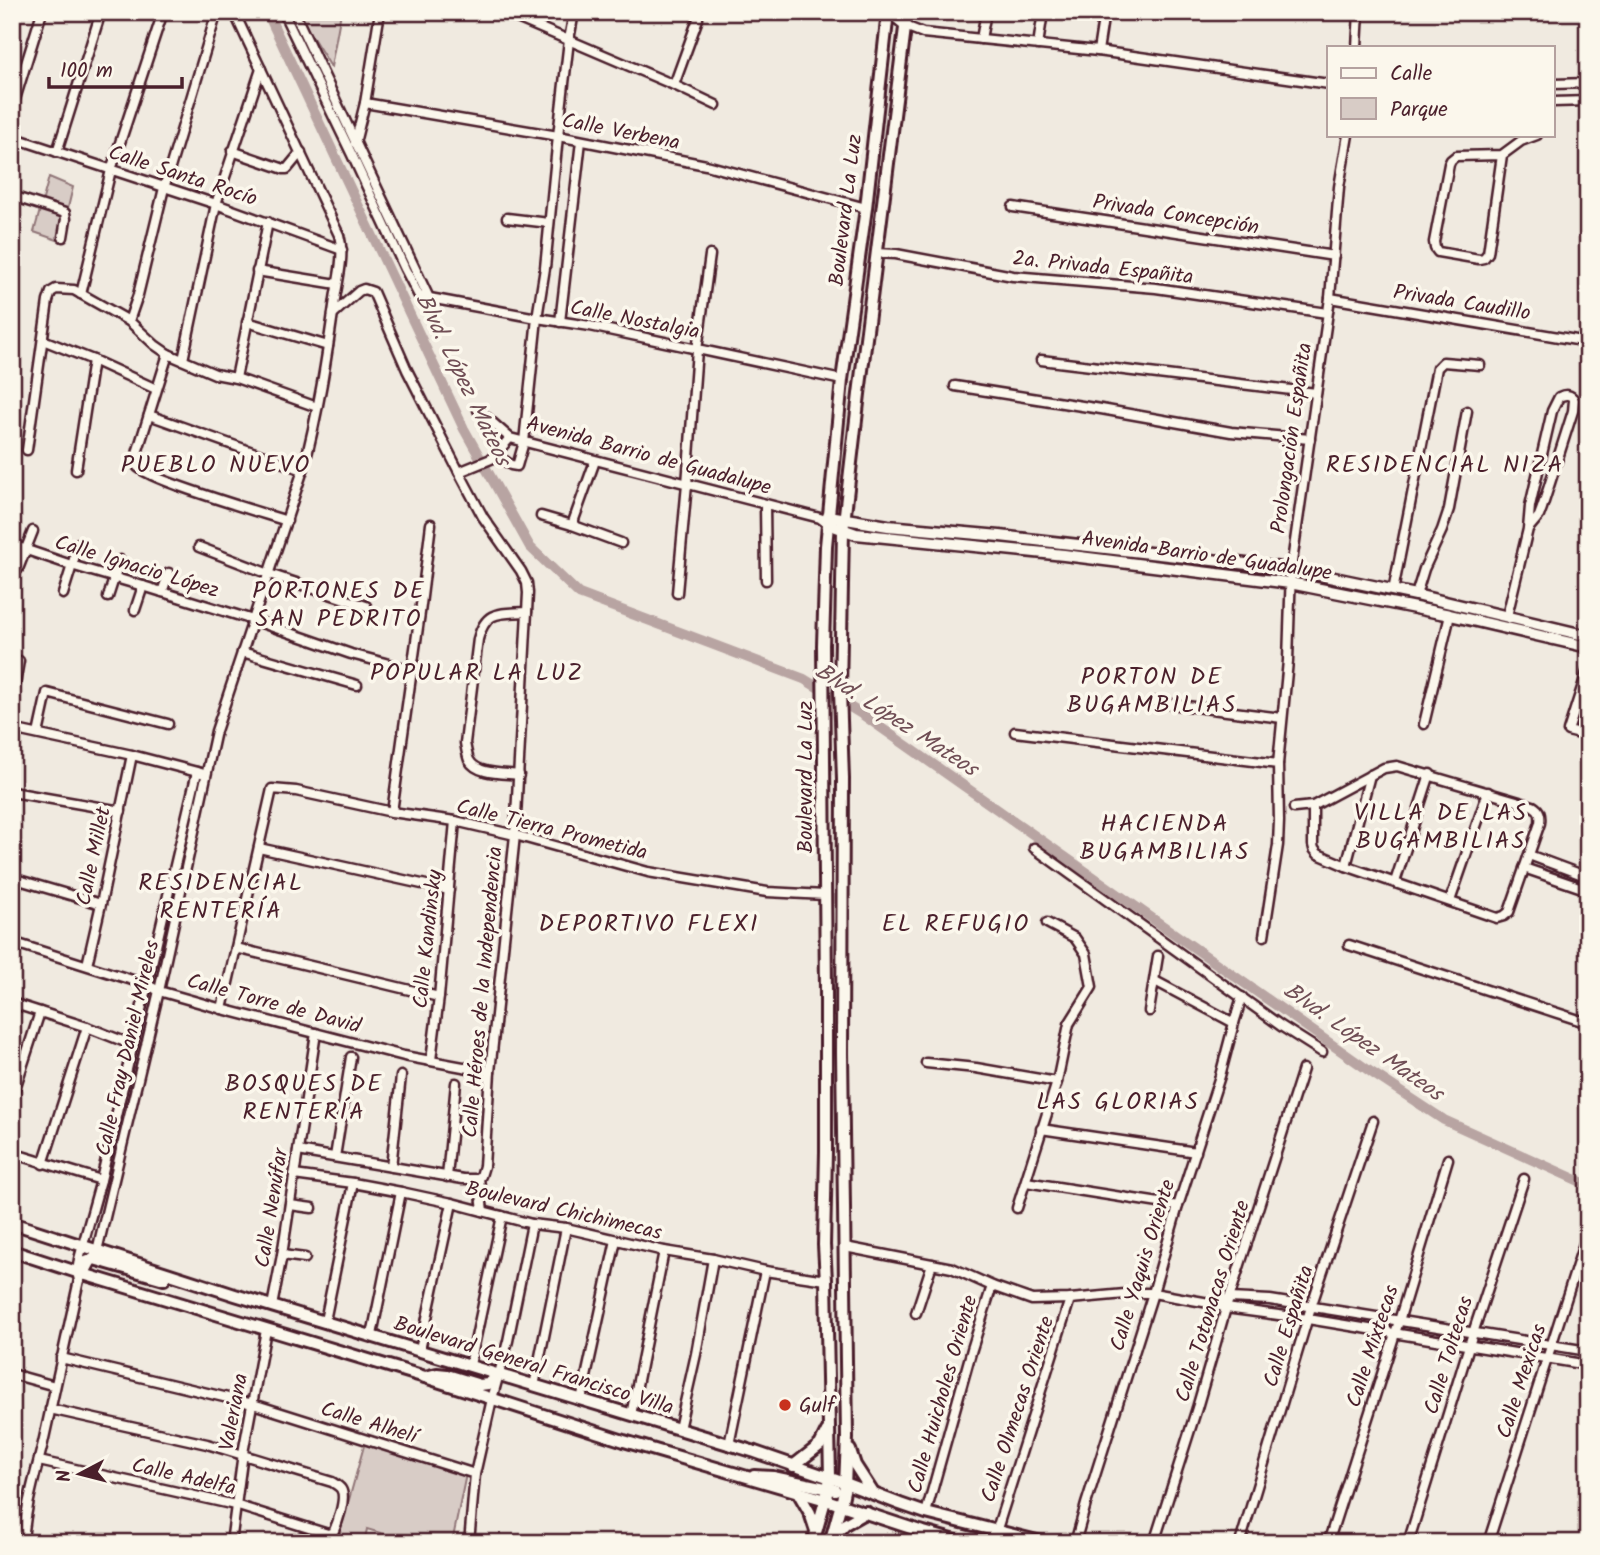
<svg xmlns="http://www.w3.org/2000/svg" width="1600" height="1555" font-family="Kalam,sans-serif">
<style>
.green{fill:#d8ccc6;stroke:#917678;stroke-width:2}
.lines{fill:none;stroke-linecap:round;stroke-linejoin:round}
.canal{stroke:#b8a4a2;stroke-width:10}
.minor-casing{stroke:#4a1f2b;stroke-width:13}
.tertiary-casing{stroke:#4a1f2b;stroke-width:15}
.secondary-casing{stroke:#4a1f2b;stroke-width:16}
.minor{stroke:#fbf7ec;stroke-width:8}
.tertiary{stroke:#fbf7ec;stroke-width:10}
.secondary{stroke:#fbf7ec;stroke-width:10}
.poi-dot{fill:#c8321e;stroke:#fbf7ec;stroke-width:2.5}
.labels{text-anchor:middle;stroke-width:7;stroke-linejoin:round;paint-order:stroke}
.street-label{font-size:21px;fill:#4a1f2b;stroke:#fbf7ec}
.poi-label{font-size:21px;fill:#4a1f2b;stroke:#fbf7ec;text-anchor:start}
.water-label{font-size:23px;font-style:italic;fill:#704e55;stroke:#fbf7ec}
.quarter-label{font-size:24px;letter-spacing:2px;fill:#4a1f2b;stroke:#fbf7ec}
</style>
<rect width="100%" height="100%" fill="#f0eae0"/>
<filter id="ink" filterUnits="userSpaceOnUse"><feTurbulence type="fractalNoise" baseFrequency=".0143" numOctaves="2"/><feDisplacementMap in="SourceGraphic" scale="14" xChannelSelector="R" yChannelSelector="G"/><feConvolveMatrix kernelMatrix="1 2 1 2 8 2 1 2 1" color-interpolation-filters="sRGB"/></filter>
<g filter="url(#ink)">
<g class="green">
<polygon points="297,12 341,12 331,67"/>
<polygon points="49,177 73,187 60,241 34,232"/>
<polygon points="365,1442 466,1474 452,1543 414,1543 367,1529 364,1543 337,1543"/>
</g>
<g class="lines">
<polyline class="canal" points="267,12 464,429 530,547 579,594 804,679 863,715 1371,1072 1444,1120 1588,1185"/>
<g class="minor-casing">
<g id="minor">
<polyline points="283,12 352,155 405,269 419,296 537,318 590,326 842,380"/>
<polyline points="294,12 429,298"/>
<polyline points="503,12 674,85 716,105"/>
<polyline points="888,12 905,26 923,33 1098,51 1329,84"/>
<polyline points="981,39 986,12"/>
<polyline points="1038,45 1043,12"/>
<polyline points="1357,47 1359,12"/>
<polyline points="1098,51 1104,12"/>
<polyline points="1553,84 1588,83"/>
<polyline points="674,85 698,19"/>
<polyline points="1553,102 1588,101"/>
<polyline points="365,103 558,136 706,165 866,208"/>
<polyline points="12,109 42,12"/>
<polyline points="12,137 216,204 342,250"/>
<polyline points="355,143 365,103 380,12"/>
<polyline points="232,151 284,169 287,169 301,152"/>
<polyline points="57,152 101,12"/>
<polyline points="1502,155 1488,253 1484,258 1479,259 1438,252 1435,248 1434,242 1449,164 1451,160 1456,156 1502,155 1521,141 1537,135"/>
<polyline points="12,196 65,213 66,219 63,237"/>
<polyline points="1013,207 1334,256"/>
<polyline points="507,218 549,223"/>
<polyline points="876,253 896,254 1013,276 1156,288 1327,313"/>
<polyline points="257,271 337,284"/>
<polyline points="81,294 111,170 163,12"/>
<polyline points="1330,298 1588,342"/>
<polyline points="129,321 138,295 164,188 217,12"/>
<polyline points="247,322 328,346"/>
<polyline points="560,322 581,141"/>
<polyline points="43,340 93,360 156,389"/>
<path d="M168 354 138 450C137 455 135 461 137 466 145 479 266 514 287 521"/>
<polyline points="183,360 216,204 261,69"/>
<polyline points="1041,360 1316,393"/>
<polyline points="236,378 268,222"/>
<polyline points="955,386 1101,409 1231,432 1310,439"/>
<polyline points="478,410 510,438 820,518 828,524"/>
<polyline points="149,415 303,470"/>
<polyline points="27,450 48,301 51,292 56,289 74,290 129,321 155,345 168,354 215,374 236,378 317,407"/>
<polyline points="495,454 511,465 517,466 524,442 537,318 545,268 558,136 569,40 574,12"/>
<polyline points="76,470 93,360"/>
<polyline points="459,472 491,459 510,438"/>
<polyline points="765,505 766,580"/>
<polyline points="541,516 572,525 621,543"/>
<polyline points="572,525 595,461"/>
<polyline points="12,545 71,565 143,586 253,620 351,654 412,670"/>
<polyline points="199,547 269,574 366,606"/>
<polyline points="18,569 33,531"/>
<polyline points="1393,591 1437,368 1443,362 1480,365"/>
<polyline points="162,592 169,573"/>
<polyline points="677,593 687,484 697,350 710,255"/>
<polyline points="63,594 79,543"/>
<polyline points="1416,595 1424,569 1442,530 1449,509 1467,411"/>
<polyline points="108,597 120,560"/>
<polyline points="135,610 143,586"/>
<path d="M1507 616 1528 529 1530 506 1552 411 1559 397C1565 394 1571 394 1574 400L1573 411 1542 508 1539 516 1528 529"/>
<polyline points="242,652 357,685"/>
<polyline points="1588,669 1568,731 1588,736"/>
<polyline points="12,701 19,661"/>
<polyline points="1155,702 1282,718"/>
<polyline points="1424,724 1450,615"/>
<polyline points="12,729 132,755 201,773"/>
<polyline points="1015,732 1278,764"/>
<polyline points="38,734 47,693 168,724"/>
<path d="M519 775C504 773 477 775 469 760 467 755 466 748 465 743L478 639C486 609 501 614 527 612"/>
<polyline points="12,792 121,811"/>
<path d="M1294 808 1313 806 1384 768 1397 766 1533 806C1540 810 1541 815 1540 823L1509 912 1504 916 1497 918 1346 866 1318 854 1314 849 1313 845V806"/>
<polyline points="392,812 420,613 431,524"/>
<polyline points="259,848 449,890"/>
<polyline points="1034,848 1281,1026 1322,1052"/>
<polyline points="1529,855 1588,877"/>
<polyline points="1346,866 1370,775"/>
<polyline points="1524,868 1588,890"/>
<polyline points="12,878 101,904"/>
<polyline points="1395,882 1430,774"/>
<polyline points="1450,901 1488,792"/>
<polyline points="1264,936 1278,845 1279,821 1278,764 1288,661 1291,569 1330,298 1339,187 1348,135"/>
<polyline points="12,942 148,985 159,991 222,1009 404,1056 490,1072"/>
<polyline points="1349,945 1588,1023"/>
<polyline points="236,948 439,997"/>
<polyline points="87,965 101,904 132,755"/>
<polyline points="1155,981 1234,1023"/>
<polyline points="12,1003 87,1027 133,1045"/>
<polyline points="222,1009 272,789 296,791 392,812 455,821 515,835 648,872 767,892 825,895"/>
<polyline points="1149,1011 1158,956"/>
<polyline points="431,1060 439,997 455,821"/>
<polyline points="926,1063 976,1068 1057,1082"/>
<polyline points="12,1098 40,1012"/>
<polyline points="1041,1129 1196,1152"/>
<polyline points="298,1151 463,1179 476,1179 481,1176 484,1166 490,1072 515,835 528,593 527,583 521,571 483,517 459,472 407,370 373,292 364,289 359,291 333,314"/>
<polyline points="12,1153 101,1180"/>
<polyline points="335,1157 351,1057"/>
<polyline points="43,1164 87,1027"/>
<polyline points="391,1167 401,1076"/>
<polyline points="294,1175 353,1183 401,1192 452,1203 532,1224 566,1228 664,1251 713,1259 765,1271 826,1280"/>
<polyline points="447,1177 456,1083"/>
<polyline points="479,1178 483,1211"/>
<polyline points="1026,1182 1178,1206"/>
<polyline points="290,1205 312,1208"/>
<polyline points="1017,1208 1057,1082 1069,1024 1092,987 1086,954 1075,938 1047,923"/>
<polyline points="845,1247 952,1268 992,1286 1032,1300 1070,1299 1136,1293 1153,1293 1209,1303 1226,1308 1308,1319 1588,1365"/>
<polyline points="282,1255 305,1258"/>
<path d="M79 1280 87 1270 97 1251 159 991 216 731 303 470C318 415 327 356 335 299 338 279 345 255 339 235L234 12"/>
<polyline points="1211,1303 1230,1298 1270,1300 1588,1351"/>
<polyline points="272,1306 282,1255 316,1033"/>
<polyline points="916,1313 932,1264"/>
<polyline points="325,1321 353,1183"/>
<polyline points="372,1335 401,1192"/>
<polyline points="420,1350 452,1203"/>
<polyline points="61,1358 253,1404 475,1474"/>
<polyline points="470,1365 502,1216"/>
<polyline points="12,1374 55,1386"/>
<polyline points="534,1386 566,1228"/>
<polyline points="581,1400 616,1240"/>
<polyline points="631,1415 664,1251"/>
<polyline points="679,1429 696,1354 713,1259"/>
<polyline points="729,1445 765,1271"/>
<path d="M39 1461 235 1505 328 1534 333 1533C337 1524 347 1498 341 1489 339 1486 335 1484 332 1482L207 1444 50 1409"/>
<polyline points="926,1513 972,1349 992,1286"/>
<polyline points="997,1529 1070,1299"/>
<path d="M23 1543C25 1508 35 1476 43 1443 55 1389 67 1335 79 1280L77 1272 79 1259 101 1180 197 772"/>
<polyline points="231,1543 243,1453 266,1330"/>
<polyline points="469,1543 475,1474 492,1399 508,1341 532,1224"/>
<polyline points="916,1543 920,1531"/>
<polyline points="1075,1543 1086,1504 1153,1293 1178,1206 1220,1076 1234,1023 1242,997"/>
<polyline points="1154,1543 1197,1408 1226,1308 1303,1069"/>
<polyline points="1240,1543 1311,1307 1373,1121"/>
<polyline points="1328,1543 1399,1321 1448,1159"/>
<polyline points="1408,1543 1473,1333 1524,1179"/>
<polyline points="1488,1543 1588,1231"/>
</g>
</g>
<g class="tertiary-casing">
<g id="tertiary">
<polyline points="828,516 888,526 1000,536 1291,569 1416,595 1588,636"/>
<polyline points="828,524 856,534 1064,555 1290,583 1450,615 1588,647"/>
</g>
</g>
<g class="secondary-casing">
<g id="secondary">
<polyline points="12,1223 235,1295 755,1452 845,1483 900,1504 926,1513 1045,1543"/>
<polyline points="12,1251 83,1274 425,1377 624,1441 826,1500 920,1531 963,1543"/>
<polyline points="77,1272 86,1262 94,1259 164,1279"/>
<polyline points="425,1377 437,1374 447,1375 480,1385 488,1384 499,1375"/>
<polyline points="850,1450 855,1465 873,1493"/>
<polyline points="793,1466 820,1445 827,1431"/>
<polyline points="754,1476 773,1477 835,1490"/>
<polyline points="798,1492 810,1513 816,1531"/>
<polyline points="833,1536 845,1524 866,1512"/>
<polyline points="813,1543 828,1490 830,1477 826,1280 824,1245 826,1152 826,991 823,645 826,546 842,380 866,208 888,12"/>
<polyline points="830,1543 842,1500 845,1486 847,1438 842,1053 843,779 840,691 843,531 859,394 907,12"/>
</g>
</g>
<use href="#minor" class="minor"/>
<use href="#tertiary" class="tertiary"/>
<use href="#secondary" class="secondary"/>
</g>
</g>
<circle class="poi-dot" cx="785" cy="1405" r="7"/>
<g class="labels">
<g class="street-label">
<text transform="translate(621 131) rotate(11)" y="7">Calle Verbena</text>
<text transform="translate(183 175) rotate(18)" y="7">Calle Santa Rocío</text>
<text transform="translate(845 210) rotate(-83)" y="7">Boulevard La Luz</text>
<text transform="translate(1176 214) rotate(9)" y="7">Privada Concepción</text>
<text transform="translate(1103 267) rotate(6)" y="7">2a. Privada Españita</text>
<text transform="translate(1462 302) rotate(9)" y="7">Privada Caudillo</text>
<text transform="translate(635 319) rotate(11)" y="7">Calle Nostalgia</text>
<text transform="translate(1291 438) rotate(-82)" y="7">Prolongación Españita</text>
<text transform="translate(649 455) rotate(15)" y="7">Avenida Barrio de Guadalupe</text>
<text transform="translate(1207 555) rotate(8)" y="7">Avenida Barrio de Guadalupe</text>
<text transform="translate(137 566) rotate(17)" y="7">Calle Ignacio López</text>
<text transform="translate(805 777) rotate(-90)" y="7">Boulevard La Luz</text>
<text transform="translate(552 829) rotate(14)" y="7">Calle Tierra Prometida</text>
<text transform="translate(93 856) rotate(-78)" y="7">Calle Millet</text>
<text transform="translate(427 939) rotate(-84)" y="7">Calle Kandinsky</text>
<text transform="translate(482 992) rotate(-85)" y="7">Calle Héroes de la Independencia</text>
<text transform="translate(274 1003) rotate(15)" y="7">Calle Torre de David</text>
<text transform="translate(127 1048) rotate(-77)" y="7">Calle Fray Daniel Mireles</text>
<text transform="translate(271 1208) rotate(-81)" y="7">Calle Nenúfar</text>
<text transform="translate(564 1210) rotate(13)" y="7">Boulevard Chichimecas</text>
<text transform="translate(1142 1265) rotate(-73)" y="7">Calle Yaquis Oriente</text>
<text transform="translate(1212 1301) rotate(-73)" y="7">Calle Totonacas Oriente</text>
<text transform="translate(1288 1326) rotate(-73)" y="7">Calle Españita</text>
<text transform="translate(1372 1346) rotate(-72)" y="7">Calle Mixtecas</text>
<text transform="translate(1448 1355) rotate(-73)" y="7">Calle Toltecas</text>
<text transform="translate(534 1365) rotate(17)" y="7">Boulevard General Francisco Villa</text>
<text transform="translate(1521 1381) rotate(-72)" y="7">Calle Mexicas</text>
<text transform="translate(942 1394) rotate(-74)" y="7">Calle Huicholes Oriente</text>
<text transform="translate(1017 1409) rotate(-72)" y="7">Calle Olmecas Oriente</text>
<text transform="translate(233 1412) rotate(-79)" y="7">Valeriana</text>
<text transform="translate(369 1422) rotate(17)" y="7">Calle Alhelí</text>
<text transform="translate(184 1476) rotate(13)" y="7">Calle Adelfa</text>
</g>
<g class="poi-label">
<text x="799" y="1412">Gulf</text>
</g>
<g class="water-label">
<text transform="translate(464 379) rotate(64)" y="8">Blvd. López Mateos</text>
<text transform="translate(897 719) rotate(33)" y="8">Blvd. López Mateos</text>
<text transform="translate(1364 1041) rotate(35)" y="8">Blvd. López Mateos</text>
</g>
<g class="quarter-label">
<text x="216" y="472">PUEBLO NUEVO</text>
<text x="1445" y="472">RESIDENCIAL NIZA</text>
<text x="339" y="598">PORTONES DE<tspan x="339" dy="28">SAN PEDRITO</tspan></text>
<text x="477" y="680">POPULAR LA LUZ</text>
<text x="1152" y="684">PORTON DE<tspan x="1152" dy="28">BUGAMBILIAS</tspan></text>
<text x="1441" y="820">VILLA DE LAS<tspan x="1441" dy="28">BUGAMBILIAS</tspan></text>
<text x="1165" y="831">HACIENDA<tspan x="1165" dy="28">BUGAMBILIAS</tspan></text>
<text x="221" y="890">RESIDENCIAL<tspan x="221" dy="28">RENTERÍA</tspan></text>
<text x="649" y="931">DEPORTIVO FLEXI</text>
<text x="956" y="931">EL REFUGIO</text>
<text x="304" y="1091">BOSQUES DE<tspan x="304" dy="28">RENTERÍA</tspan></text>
<text x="1118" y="1109">LAS GLORIAS</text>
</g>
</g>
<rect width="1600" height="1555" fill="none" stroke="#fbf7ec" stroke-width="42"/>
<rect x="21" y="21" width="1558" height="1513" fill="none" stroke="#4a1f2b" stroke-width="2.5" filter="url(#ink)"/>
<rect x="1327" y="46" width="228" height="91" fill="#fbf7ec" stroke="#b4a19f" stroke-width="2"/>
<rect x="1341" y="68" width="35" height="10" fill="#fbf7ec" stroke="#b4a19f" stroke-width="2"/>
<text x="1390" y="80" font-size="21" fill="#4a1f2b">Calle</text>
<rect x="1341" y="98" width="35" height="21" fill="#d8ccc6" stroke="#b4a19f" stroke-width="2"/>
<text x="1390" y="116" font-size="21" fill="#4a1f2b">Parque</text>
<g transform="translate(80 1474) rotate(263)" stroke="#fbf7ec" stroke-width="5" paint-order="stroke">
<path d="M0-5L12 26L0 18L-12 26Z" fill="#4a1f2b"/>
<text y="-10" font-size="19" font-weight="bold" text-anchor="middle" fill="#4a1f2b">N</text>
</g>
<path d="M49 77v10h133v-10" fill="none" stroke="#4a1f2b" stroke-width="3.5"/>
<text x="60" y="77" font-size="21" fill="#4a1f2b" stroke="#fbf7ec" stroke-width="5" paint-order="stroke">100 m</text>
</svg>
